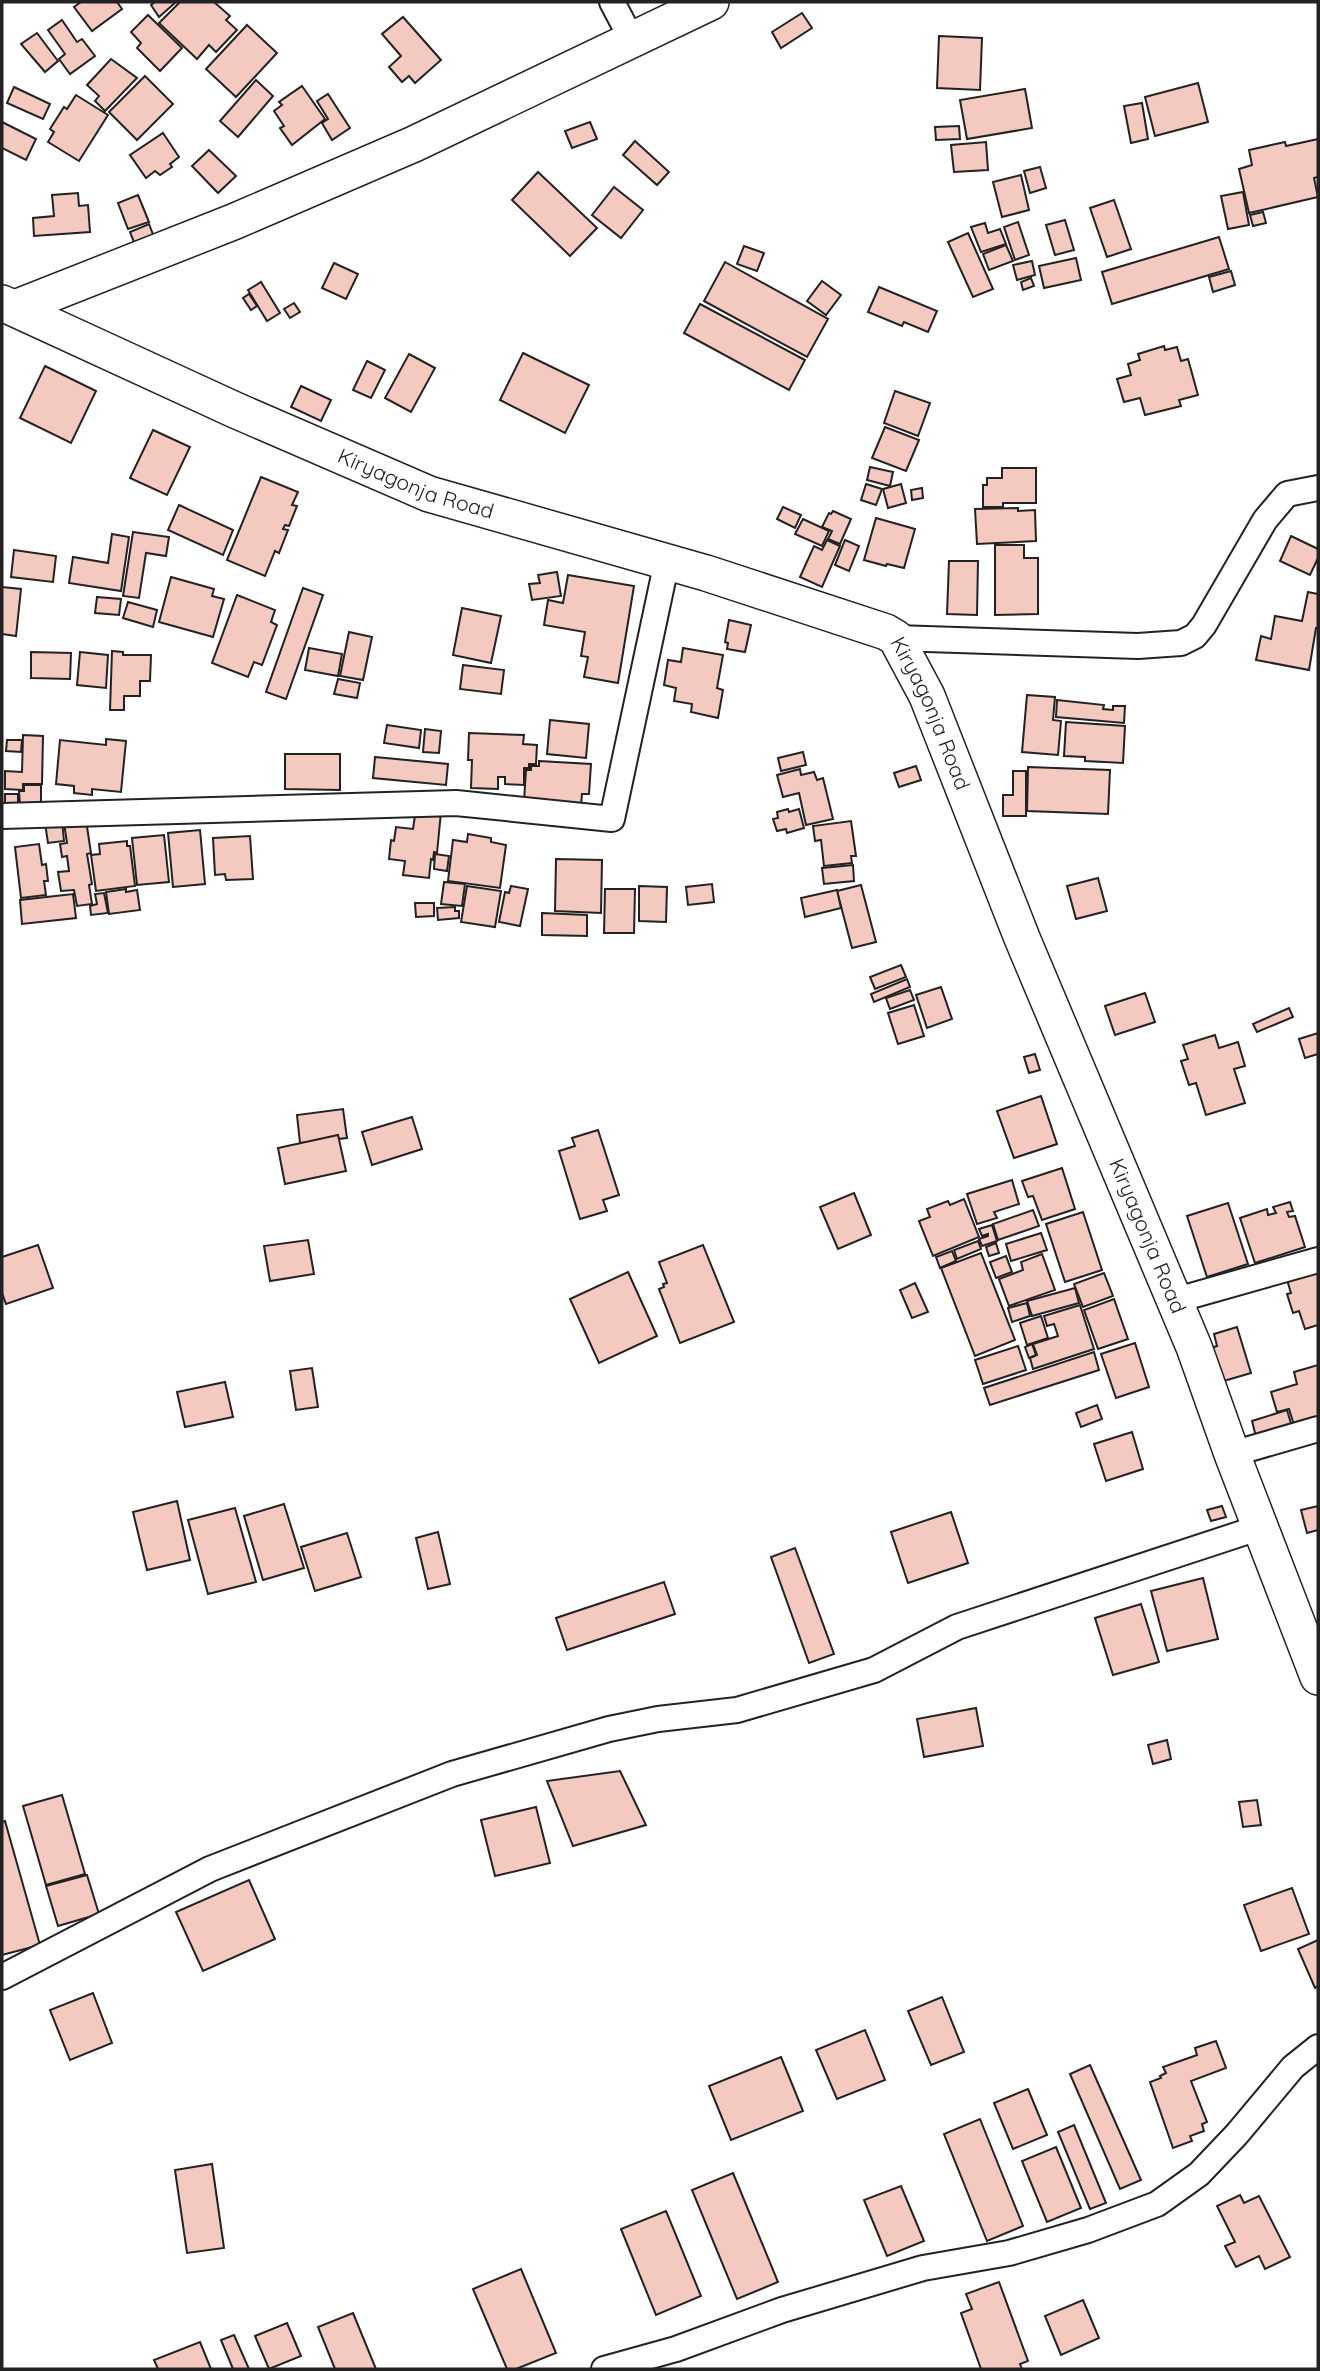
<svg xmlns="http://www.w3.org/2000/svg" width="1320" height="2371" font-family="Quicksand,sans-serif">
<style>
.building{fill:#f3c9c0;stroke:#222;stroke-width:2}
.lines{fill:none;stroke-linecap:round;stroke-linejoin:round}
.street-casing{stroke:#222;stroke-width:28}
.secondary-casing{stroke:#222;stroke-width:38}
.street{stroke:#fff;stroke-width:24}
.secondary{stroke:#fff;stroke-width:35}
.labels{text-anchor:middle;stroke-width:5;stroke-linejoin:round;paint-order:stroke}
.street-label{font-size:21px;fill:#222;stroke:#fff}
</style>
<rect width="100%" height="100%" fill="#fff"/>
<g class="building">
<polygon points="81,2 117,2 122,9 92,31 74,7"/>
<polygon points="155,2 176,2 159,17 151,5"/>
<polygon points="180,2 214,2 230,16 226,20 237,30 216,52 209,45 197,59 159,23"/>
<polygon points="802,13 812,28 781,48 772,32"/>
<polygon points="148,15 182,48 160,71 137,48 141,43 131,32"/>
<polygon points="403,17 441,60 415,83 409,76 402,82 389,67 401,56 382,34"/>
<polygon points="62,20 77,42 82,39 95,56 70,74 59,59 65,54 48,30"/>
<polygon points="247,25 277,53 236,97 206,69"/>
<polygon points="37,33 58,61 45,72 21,44"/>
<polygon points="939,36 982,38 980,90 937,88"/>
<polygon points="111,59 137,78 105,111 95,101 99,96 87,85"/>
<polygon points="145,76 173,104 137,140 109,112"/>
<polygon points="256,80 273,96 238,137 220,121"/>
<polygon points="1198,83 1208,122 1155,136 1145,97"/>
<polygon points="302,86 325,119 292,145 280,128 284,126 274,111 282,105 279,102"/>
<polygon points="14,87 50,104 43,119 7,103"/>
<polygon points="1025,89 1032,128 967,139 960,100"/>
<polygon points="328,94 350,128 332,140 322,123 328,119 317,101"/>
<polygon points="76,95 108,115 79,161 48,142 54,132 50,129 64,107 67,109"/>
<polygon points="1142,103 1148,139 1131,143 1124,106"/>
<polygon points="2,122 36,139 26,160 2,148"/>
<polygon points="590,122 597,139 572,148 565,131"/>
<polygon points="959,126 960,139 936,140 935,127"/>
<polygon points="163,133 179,157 170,164 172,167 160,175 155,171 146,178 130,155"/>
<polygon points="1318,139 1318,177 1314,178 1318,197 1249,213 1239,169 1252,165 1249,150 1285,142 1286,146"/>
<polygon points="635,141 669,172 657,185 623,155"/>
<polygon points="986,142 988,170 954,172 951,145"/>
<polygon points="209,150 236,176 218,193 192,166"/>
<polygon points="1040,167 1046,188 1030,193 1024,171"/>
<polygon points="538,172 597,228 570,256 512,200"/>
<polygon points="1021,175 1029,210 1002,217 993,182"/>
<polygon points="614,187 643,210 621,238 592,215"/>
<polygon points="1243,192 1249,225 1228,229 1221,196"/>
<polygon points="78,193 79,206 88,205 90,232 34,236 33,218 54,216 52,195"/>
<polygon points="138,195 149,222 128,229 118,203"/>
<polygon points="1114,200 1131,249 1107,257 1090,208"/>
<polygon points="1263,212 1266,223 1253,226 1250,215"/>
<polygon points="1065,220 1074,250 1055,255 1046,225"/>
<polygon points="1018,222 1029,255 1015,260 1004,227"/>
<polygon points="985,223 988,233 1000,229 1006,244 981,252 971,227"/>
<polygon points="149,224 154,237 136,247 130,232"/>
<polygon points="968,233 993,289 973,297 948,242"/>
<polygon points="1219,237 1229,269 1112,304 1102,272"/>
<polygon points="1006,245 1013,261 989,270 983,254"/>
<polygon points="744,246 764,253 757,271 737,264"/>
<polygon points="1076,258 1081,280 1044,288 1039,266"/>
<polygon points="1032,261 1035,275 1017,280 1013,265"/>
<polygon points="725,262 828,319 807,357 704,301"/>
<polygon points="334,263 358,274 346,299 322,288"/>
<polygon points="1231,271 1235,285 1213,292 1209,277"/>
<polygon points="1031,278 1034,286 1023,290 1021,282"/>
<polygon points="822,281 841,295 826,315 807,301"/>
<polygon points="261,282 280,313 267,321 248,290"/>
<polygon points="879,287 937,311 928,332 904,322 902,326 868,312"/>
<polygon points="249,294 257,306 251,310 243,298"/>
<polygon points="294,303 300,312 290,318 284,309"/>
<polygon points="700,304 805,360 789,390 684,333"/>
<polygon points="1164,346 1165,350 1177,347 1181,361 1188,359 1198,395 1179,400 1181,406 1145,415 1140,398 1124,402 1117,379 1131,375 1128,364 1140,360 1138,354"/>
<polygon points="523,353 589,385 565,433 500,400"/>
<polygon points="409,354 435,368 411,412 385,398"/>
<polygon points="367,361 385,370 371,398 353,390"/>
<polygon points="45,366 96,391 71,443 20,418"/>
<polygon points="301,386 331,400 321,421 291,407"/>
<polygon points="895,391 930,403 918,436 884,423"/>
<polygon points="885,427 919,440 906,471 872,458"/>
<polygon points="153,430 190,447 167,495 130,478"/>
<polygon points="870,467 893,472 890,486 867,480"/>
<polygon points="1002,468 1036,468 1036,503 1003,503 1003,507 983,507 983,485 987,485 987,478 1002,478"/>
<polygon points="261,477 298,492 292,505 297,506 289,526 285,525 283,529 288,530 279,553 275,551 265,576 227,560"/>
<polygon points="866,484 882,489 876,505 861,500"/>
<polygon points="901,484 906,503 888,508 883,489"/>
<polygon points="922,488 923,498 912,500 911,490"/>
<polygon points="179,505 233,530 223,555 168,530"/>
<polygon points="783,507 801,515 795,528 777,519"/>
<polygon points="1018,508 1018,511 1035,510 1036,541 977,544 975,509"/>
<polygon points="833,511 851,519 840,544 828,539 832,531 822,527 829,513 831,514"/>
<polygon points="876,518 915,529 904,568 887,564 886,566 864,560"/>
<polygon points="803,519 829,531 822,546 795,534"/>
<polygon points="133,532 169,537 166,556 146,553 139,598 123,596"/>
<polygon points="112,534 129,537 121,591 69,583 73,557 108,563"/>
<polygon points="1291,536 1318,549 1318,558 1310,575 1280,561"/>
<polygon points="827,540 840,546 822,587 800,577 814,546 822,550"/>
<polygon points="845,540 859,546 849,571 835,565"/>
<polygon points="995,545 1024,545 1024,558 1038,558 1038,614 995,615"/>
<polygon points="14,550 56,556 53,582 11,577"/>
<polygon points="949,561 978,561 977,615 947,614"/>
<polygon points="557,572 561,596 532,600 529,584 540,583 538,575"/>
<polygon points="568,575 634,586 618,683 584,677 588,657 581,656 585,632 544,625 548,600 563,603"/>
<polygon points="171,577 214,589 212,596 224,599 213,637 159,622"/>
<polygon points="2,587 21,589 16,636 2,634"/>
<polygon points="303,588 323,595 286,699 266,692"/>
<polygon points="1308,592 1318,594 1318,628 1316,628 1309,670 1256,660 1261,636 1271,639 1275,616 1302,621"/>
<polygon points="237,595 275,610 271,622 277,625 262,665 254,662 248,677 212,663"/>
<polygon points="97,597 121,599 119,615 95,613"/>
<polygon points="128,602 157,610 153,627 123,618"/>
<polygon points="462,608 501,616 491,663 453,655"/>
<polygon points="729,620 751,625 745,652 727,649 728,643 725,642"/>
<polygon points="349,632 372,637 363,680 340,676"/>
<polygon points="309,648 342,654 338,676 305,670"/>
<polygon points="683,648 723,655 717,688 723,690 718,718 691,712 692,704 674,701 676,688 664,685 668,660 681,662"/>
<polygon points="112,651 123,652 123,655 151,655 150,681 140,681 140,696 124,696 124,710 110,710"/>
<polygon points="31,652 71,653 70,679 31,678"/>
<polygon points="80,652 108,655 106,688 77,685"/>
<polygon points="463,665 504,670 501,694 460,689"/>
<polygon points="338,679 360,683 357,698 334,694"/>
<polygon points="1027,695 1055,697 1053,720 1061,721 1058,755 1022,752"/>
<polygon points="1057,700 1104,705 1103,709 1113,710 1113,706 1125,706 1124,723 1056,717"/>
<polygon points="550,720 589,724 586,758 547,754"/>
<polygon points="1066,722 1125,726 1123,763 1085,761 1085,757 1064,756"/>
<polygon points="387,725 421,730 419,748 384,743"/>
<polygon points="425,729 441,731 439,753 423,752"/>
<polygon points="469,733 524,735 523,744 537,745 536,764 529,764 529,768 524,768 524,785 505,784 505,777 498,777 498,789 471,788 472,760 468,760"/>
<polygon points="23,735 43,736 42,784 23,784 23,790 5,789 5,771 22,772"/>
<polygon points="106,739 126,741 121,792 92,789 92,795 74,793 74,786 56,784 60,740 106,745"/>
<polygon points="7,740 22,740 21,752 6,751"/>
<polygon points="803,752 806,765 781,771 778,758"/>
<polygon points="285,754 340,754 340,790 285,789"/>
<polygon points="375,757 448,764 446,785 373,778"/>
<polygon points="539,761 591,764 589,794 582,794 581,805 524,801 526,770 531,770 531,766 539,766"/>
<polygon points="916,766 921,780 899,787 894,773"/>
<polygon points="1028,767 1110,770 1108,814 1027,811"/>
<polygon points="800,769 801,775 814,772 817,780 823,778 833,819 806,825 799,793 783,797 777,775"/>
<polygon points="1013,771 1026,771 1026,816 1003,816 1003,795 1013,795"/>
<polygon points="24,785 41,785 41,806 20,806 19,791 24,791"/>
<polygon points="5,794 18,794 18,805 5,806"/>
<polygon points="416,809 441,812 437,853 434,852 433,860 431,859 429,878 403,875 405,861 389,859 391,840 394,841 396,827 413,829"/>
<polygon points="788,809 789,812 799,809 804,828 787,833 786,829 777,831 773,819 778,818 777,812"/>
<polygon points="86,820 91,853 87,854 92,884 89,885 92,904 77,906 74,890 61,891 58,872 69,871 67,856 62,857 60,844 67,843 64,823"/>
<polygon points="62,821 64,841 48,843 45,823"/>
<polygon points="851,821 856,856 851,856 852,863 824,866 821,840 815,841 813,826"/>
<polygon points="200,830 205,884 173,887 168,833"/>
<polygon points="468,834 491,838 491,842 506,845 500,888 448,881 453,840 467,842"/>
<polygon points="164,835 169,882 137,885 132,838"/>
<polygon points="250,836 253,879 226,880 225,874 215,875 213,838"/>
<polygon points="127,841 127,846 130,846 135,886 96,891 91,855 100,854 99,844"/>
<polygon points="39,844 42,865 46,864 48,881 44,881 46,895 21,898 15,847"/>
<polygon points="435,854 449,856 447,871 434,869"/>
<polygon points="556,859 602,860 601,913 555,911"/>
<polygon points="853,865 854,881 824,884 822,868"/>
<polygon points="1098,878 1107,911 1076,919 1067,886"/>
<polygon points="444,882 465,884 462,906 441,904"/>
<polygon points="712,884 714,902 688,905 686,887"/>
<polygon points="861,885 876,942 852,948 837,891"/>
<polygon points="467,886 501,891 495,927 461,922"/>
<polygon points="511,886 528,889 520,926 499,922 505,892 509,893"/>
<polygon points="639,886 667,887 666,922 639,921"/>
<polygon points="126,889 126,892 137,890 140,910 109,914 106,892"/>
<polygon points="605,889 635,889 634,933 604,933"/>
<polygon points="837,890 841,908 805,917 801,898"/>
<polygon points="104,893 108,913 91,915 90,906 97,904 95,894"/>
<polygon points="73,894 76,918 22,924 20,900"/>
<polygon points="415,903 434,903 434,916 416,917"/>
<polygon points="455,907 455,911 459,911 459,918 438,920 437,908"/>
<polygon points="542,913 587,915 587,936 542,935"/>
<polygon points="901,965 906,977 875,989 870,977"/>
<polygon points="907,979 910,987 874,1002 871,994"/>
<polygon points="941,987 952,1019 927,1028 916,995"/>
<polygon points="910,990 914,1000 890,1009 886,998"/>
<polygon points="1145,993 1155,1022 1115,1035 1105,1006"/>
<polygon points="914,1005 924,1036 898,1044 888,1013"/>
<polygon points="1289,1008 1293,1017 1257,1032 1253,1024"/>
<polygon points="1318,1033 1318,1054 1305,1058 1299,1039"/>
<polygon points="1215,1035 1219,1048 1238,1042 1245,1066 1234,1069 1245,1103 1206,1115 1196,1083 1189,1085 1181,1061 1188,1059 1183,1045"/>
<polygon points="1035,1054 1040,1070 1029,1073 1024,1057"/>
<polygon points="1041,1096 1057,1144 1014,1158 997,1111"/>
<polygon points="343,1109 347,1138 300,1143 297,1115"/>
<polygon points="412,1117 422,1149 372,1165 362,1132"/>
<polygon points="598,1130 619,1195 603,1200 607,1211 580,1219 559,1151 575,1146 572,1138"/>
<polygon points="338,1135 346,1171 285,1184 278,1148"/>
<polygon points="1062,1168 1075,1209 1042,1220 1033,1196 1028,1197 1022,1181"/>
<polygon points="1012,1180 1019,1204 994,1212 997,1218 977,1224 967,1194"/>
<polygon points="854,1193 871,1235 838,1249 820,1207"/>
<polygon points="964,1199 979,1237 933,1256 919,1221 930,1217 927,1209 948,1201 950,1205"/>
<polygon points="1290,1202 1293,1211 1287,1212 1289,1217 1295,1216 1305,1247 1255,1263 1240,1218 1267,1209 1268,1215 1276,1213 1273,1207"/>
<polygon points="1228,1203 1248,1264 1207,1277 1187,1216"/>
<polygon points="1033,1210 1039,1226 998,1240 993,1224"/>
<polygon points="1083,1212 1102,1270 1065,1282 1046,1224"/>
<polygon points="992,1225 997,1241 982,1246 979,1239 988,1236 988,1234 982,1236 979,1229"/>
<polygon points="1041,1233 1047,1250 1011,1261 1006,1244"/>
<polygon points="308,1240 314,1274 270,1281 264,1246"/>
<polygon points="978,1241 981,1249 957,1259 954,1250"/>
<polygon points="996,1243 999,1253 989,1256 986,1247"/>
<polygon points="38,1245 53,1288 6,1304 2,1293 2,1257"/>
<polygon points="703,1245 734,1322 680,1343 659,1289 664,1287 663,1284 667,1283 659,1262"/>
<polygon points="952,1251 956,1261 940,1268 936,1257"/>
<polygon points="981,1253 1015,1340 975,1356 941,1268"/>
<polygon points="1042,1254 1055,1290 1009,1306 999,1279 1023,1270 1021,1262"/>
<polygon points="1006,1256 1012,1272 996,1278 990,1262"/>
<polygon points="1318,1270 1318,1325 1305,1329 1299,1311 1293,1313 1287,1294 1291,1293 1287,1280"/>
<polygon points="628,1272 657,1336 599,1363 570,1299"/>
<polygon points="1104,1273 1113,1296 1083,1307 1074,1284"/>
<polygon points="915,1283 928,1312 912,1318 900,1290"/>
<polygon points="1075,1288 1079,1303 1032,1316 1027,1301"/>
<polygon points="1114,1299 1128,1339 1098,1349 1084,1310"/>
<polygon points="1027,1303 1030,1316 1012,1322 1008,1308"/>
<polygon points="1080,1305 1094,1349 1033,1369 1030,1358 1037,1355 1033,1344 1058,1336 1054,1324 1047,1326 1044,1316"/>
<polygon points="1041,1316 1048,1338 1027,1345 1020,1323"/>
<polygon points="1237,1327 1251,1373 1217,1383 1207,1349 1217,1346 1214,1334"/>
<polygon points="1135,1343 1149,1387 1116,1398 1101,1354"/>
<polygon points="1032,1344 1036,1355 1029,1358 1025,1347"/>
<polygon points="1018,1346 1026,1370 983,1384 975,1360"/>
<polygon points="1094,1352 1099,1370 990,1405 984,1388"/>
<polygon points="1318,1365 1318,1417 1294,1425 1289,1409 1277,1412 1271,1392 1297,1384 1294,1372"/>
<polygon points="312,1368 318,1407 296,1410 290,1371"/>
<polygon points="225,1382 233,1417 185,1427 177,1392"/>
<polygon points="1097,1405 1102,1419 1081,1427 1076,1413"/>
<polygon points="1287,1410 1292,1427 1256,1437 1252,1421"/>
<polygon points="1132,1432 1143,1469 1106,1481 1094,1444"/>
<polygon points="177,1501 190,1560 147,1570 133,1512"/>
<polygon points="284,1504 304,1568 263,1580 244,1516"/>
<polygon points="1222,1506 1226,1517 1211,1521 1207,1510"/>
<polygon points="1318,1506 1318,1530 1307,1533 1301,1510"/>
<polygon points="235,1508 256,1582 208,1594 188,1520"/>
<polygon points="951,1512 968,1563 908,1583 891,1532"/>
<polygon points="438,1532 450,1584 428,1589 416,1538"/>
<polygon points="347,1533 361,1577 315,1591 301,1547"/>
<polygon points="795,1548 834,1654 809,1663 771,1557"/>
<polygon points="1203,1578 1218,1639 1167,1651 1151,1591"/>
<polygon points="664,1582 675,1614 567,1650 556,1618"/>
<polygon points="1141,1604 1159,1662 1113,1675 1095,1618"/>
<polygon points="976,1708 983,1746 924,1757 917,1719"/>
<polygon points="1167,1740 1171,1759 1153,1764 1148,1745"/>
<polygon points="620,1771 646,1825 573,1846 547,1781"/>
<polygon points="62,1795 85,1874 46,1885 23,1806"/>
<polygon points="1257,1800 1261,1825 1243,1827 1239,1802"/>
<polygon points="536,1807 550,1863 495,1876 481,1820"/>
<polygon points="5,1821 40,1945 2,1955 2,1822"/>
<polygon points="87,1875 99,1914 58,1926 46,1886"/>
<polygon points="249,1880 275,1939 203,1971 176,1912"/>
<polygon points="1292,1888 1309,1934 1261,1951 1244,1905"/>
<polygon points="1318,1940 1318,1986 1315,1988 1298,1949"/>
<polygon points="93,1993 112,2043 70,2060 50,2010"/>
<polygon points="942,1997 964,2052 931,2065 908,2011"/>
<polygon points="865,2030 885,2080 837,2099 816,2050"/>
<polygon points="1216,2041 1226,2068 1191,2081 1207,2122 1202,2124 1204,2131 1190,2136 1192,2141 1173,2148 1150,2082 1161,2078 1160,2076 1166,2073 1163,2067 1197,2055 1195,2048"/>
<polygon points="781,2057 803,2111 731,2140 709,2086"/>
<polygon points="1090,2065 1141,2180 1120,2189 1070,2074"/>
<polygon points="1028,2089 1047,2135 1013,2149 994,2103"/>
<polygon points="980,2119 1023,2226 987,2241 944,2134"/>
<polygon points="1074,2125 1106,2203 1090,2209 1058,2132"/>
<polygon points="1056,2147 1081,2208 1047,2222 1022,2161"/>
<polygon points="212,2164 224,2248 187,2253 175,2170"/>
<polygon points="733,2173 778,2282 737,2299 692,2190"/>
<polygon points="901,2186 924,2241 887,2256 864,2200"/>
<polygon points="1240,2195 1244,2203 1259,2196 1290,2257 1265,2269 1259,2256 1236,2267 1225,2246 1235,2242 1217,2206"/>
<polygon points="666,2211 701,2296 656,2315 621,2229"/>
<polygon points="521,2269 556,2353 516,2369 507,2369 473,2289"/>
<polygon points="999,2282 1028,2361 1020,2364 1022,2369 981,2369 961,2313 972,2309 966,2294"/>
<polygon points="1083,2300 1099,2338 1061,2355 1045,2316"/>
<polygon points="353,2313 376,2369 335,2369 318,2327"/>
<polygon points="287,2323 301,2356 269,2369 255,2336"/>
<polygon points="234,2335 249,2369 233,2369 221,2340"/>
<polygon points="200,2342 211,2369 158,2369 154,2360"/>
</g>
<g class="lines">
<g class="street-casing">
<g id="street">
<polyline points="612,2 632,40"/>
<polyline points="896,638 1138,646 1181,643 1195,636 1204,625 1265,520 1287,494 1318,488"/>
<polyline points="2,816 456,803 612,819 667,561"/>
<polyline points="1173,1301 1318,1260"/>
<polyline points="1232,1454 1318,1429"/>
<polyline points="2,1977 210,1869 452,1774 609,1729 658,1719 737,1710 874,1670 957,1627 1261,1527"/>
<polyline points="604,2369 676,2349 782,2310 923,2268 1009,2253 1088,2230 1157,2204 1199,2174 1237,2134 1293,2067 1318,2047"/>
</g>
</g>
<g class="secondary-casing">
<g id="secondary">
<path id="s1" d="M2 303 235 410 429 494 706 573 886 632 896 638 927 696 1022 938 1194 1347 1232 1454 1318 1677"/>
<polyline points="15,308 233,222 414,144 711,2"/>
</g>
</g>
<use href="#street" class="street"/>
<use href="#secondary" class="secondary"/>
</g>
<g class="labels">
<g class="street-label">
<text dy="7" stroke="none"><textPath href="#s1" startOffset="452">Kiryagonja Road</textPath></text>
<text dy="7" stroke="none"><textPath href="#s1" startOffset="1040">Kiryagonja Road</textPath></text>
<text dy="7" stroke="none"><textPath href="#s1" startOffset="1606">Kiryagonja Road</textPath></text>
</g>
</g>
<rect width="1320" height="2371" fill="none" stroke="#222222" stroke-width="7"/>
</svg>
